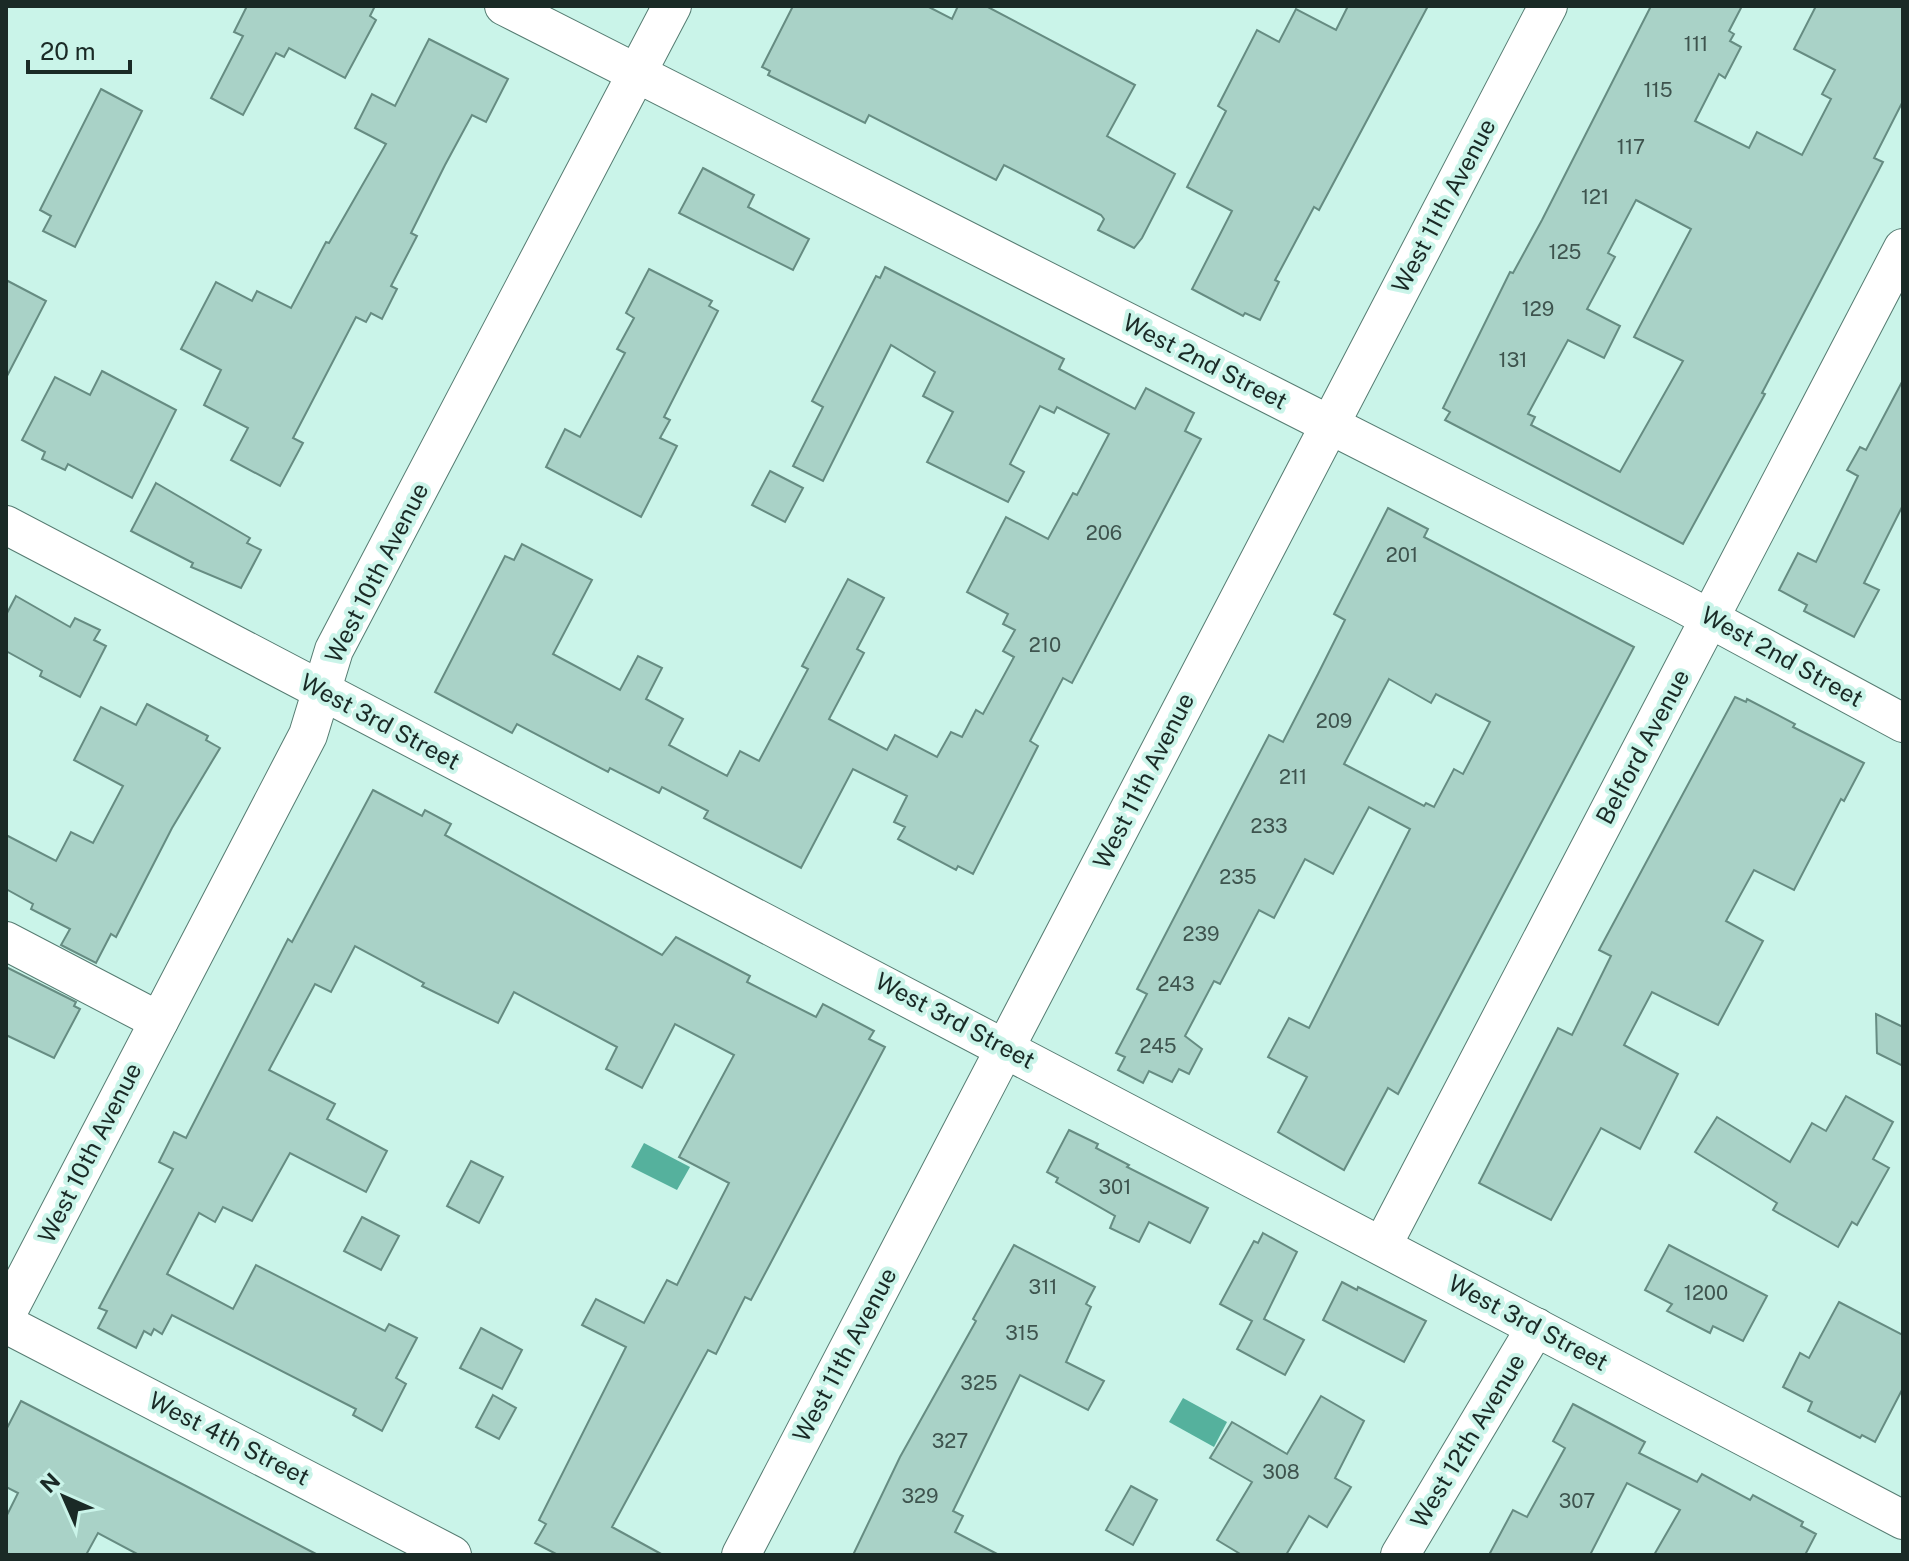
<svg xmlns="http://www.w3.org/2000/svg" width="1909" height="1561" font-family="'Public Sans',sans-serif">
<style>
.water{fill:#55b19d}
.building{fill:#a9d2c7;stroke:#668c82;stroke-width:2;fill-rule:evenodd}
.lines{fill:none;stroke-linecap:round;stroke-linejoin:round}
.street-casing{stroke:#567c72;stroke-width:40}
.street{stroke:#fff;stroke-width:38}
.labels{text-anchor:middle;stroke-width:8;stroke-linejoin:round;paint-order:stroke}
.number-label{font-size:20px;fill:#3e544e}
.street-label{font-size:24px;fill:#1a2a26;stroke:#caf4e9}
</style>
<rect width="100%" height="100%" fill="#caf4e9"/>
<g class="water">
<polygon points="644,1143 690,1167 677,1190 631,1167"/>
<polygon points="1183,1398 1227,1422 1214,1447 1169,1422"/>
</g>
<g class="building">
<polygon points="247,6 375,6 370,16 376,20 345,78 289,48 284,57 276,53 243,115 211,98 243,36 234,32"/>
<polygon points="793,6 927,6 952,19 958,6 986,6 1135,85 1107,136 1175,174 1142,238 1134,248 1098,230 1104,219 1101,215 1004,165 996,180 869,115 865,123 768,75 770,71 762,67"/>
<polygon points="1348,6 1428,6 1319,210 1314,207 1275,280 1279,282 1260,320 1245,313 1243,316 1192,289 1232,211 1187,187 1226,111 1218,106 1257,30 1279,42 1296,9 1336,30"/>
<path d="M1651 6H1742L1729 31 1734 34 1730 41 1741 47 1725 78 1719 74 1695 121 1749 148 1757 132 1802 155 1831 99 1822 94 1835 70 1794 49 1816 6H1903V101L1874 158 1883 162 1762 393 1765 394 1683 544 1445 420 1450 412 1443 408 1510 272 1513 273 1542 220ZM1636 200 1691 229 1634 337 1683 361 1620 472 1531 425 1535 417 1528 414 1568 340 1604 358 1620 326 1587 309 1615 257 1608 253Z"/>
<polygon points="429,39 508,79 486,122 472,115 445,165 411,233 417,236 391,286 397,289 382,319 371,313 366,322 356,317 293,438 303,443 280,486 231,460 248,428 204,405 221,370 181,349 216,282 252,301 257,291 291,308 326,242 329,243 386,144 355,128 372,94 395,106"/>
<polygon points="101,89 142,111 75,247 43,231 51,216 40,210"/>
<polygon points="703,168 754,195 748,207 809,239 793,270 679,213"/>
<polygon points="885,267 1064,359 1059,369 1135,409 1146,388 1194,413 1185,431 1201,439 1072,683 1063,678 1030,741 1038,746 973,874 958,866 956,870 898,839 905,827 894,822 907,796 853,769 801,868 704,818 708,811 662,787 659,793 610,768 608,772 517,724 512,733 435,692 505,556 514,560 522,544 592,580 553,654 620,690 638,656 662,668 646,699 683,719 669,745 727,776 740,751 759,761 808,669 802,666 848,579 884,598 857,649 864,653 829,719 887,750 895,735 937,757 951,732 962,737 976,710 983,714 1014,657 1003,651 1015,630 1003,624 1008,614 967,592 1006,517 1048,539 1073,493 1077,495 1109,434 1057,407 1054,413 1040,406 1010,464 1024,472 1008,502 927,462 953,412 923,396 935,372 891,345 823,481 793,466 823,407 812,401 876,276 880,278"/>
<polygon points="649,269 712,301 709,306 718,311 664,417 670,420 660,438 677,446 641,517 546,467 565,429 580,437 625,353 617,349 634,318 626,313"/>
<polygon points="6,280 46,301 6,378"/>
<polygon points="102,371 176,410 132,498 68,464 65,470 42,459 45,452 22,440 55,377 90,395"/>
<polygon points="1903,380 1903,505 1864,583 1879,590 1854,637 1804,611 1807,605 1779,590 1798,553 1816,562 1858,476 1847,470 1860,447 1866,450"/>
<polygon points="770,471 803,488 785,522 752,505"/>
<polygon points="156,483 250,538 247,543 261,550 241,588 191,567 193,563 131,531"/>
<path d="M1388 508 1428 529 1424 537 1634 647 1398 1094 1388 1088 1344 1170 1278 1132 1307 1077 1268 1057 1289 1018 1309 1028 1410 829 1369 807 1333 874 1305 859 1274 918 1259 910 1220 984 1214 981 1185 1036 1202 1049 1189 1074 1179 1069 1172 1082 1149 1071 1143 1083 1118 1070 1125 1057 1116 1053 1147 994 1137 989 1269 735 1283 742 1318 674 1345 620 1334 614ZM1389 679 1431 703 1436 694 1490 722 1463 774 1454 769 1434 807 1426 803 1424 806 1344 764Z"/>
<polygon points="16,596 70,627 75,618 100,630 94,640 106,646 80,697 40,676 42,671 6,651 6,615"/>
<polygon points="1735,697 1746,702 1747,699 1795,724 1793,727 1864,763 1844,801 1841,799 1794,890 1754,870 1726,921 1763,941 1718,1025 1652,992 1624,1045 1678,1074 1640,1149 1601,1128 1551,1220 1479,1183 1558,1028 1572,1035 1611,956 1599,950"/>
<polygon points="147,704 208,736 206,740 220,748 172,828 116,937 111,934 96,963 61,945 70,929 31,909 33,904 6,889 6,835 56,861 71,832 93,843 123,786 74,760 101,707 136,725"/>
<polygon points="373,790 422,816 425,810 451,824 445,835 662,955 676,937 750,976 747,982 816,1017 823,1004 874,1031 869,1039 885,1047 751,1300 745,1297 716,1354 708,1350 612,1527 663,1555 558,1555 535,1543 546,1524 539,1520 626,1347 582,1325 596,1299 644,1323 667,1280 677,1285 729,1183 679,1157 734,1055 675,1024 642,1088 606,1069 617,1047 514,992 498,1023 422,986 424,983 355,946 331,992 315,984 269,1070 335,1104 327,1119 387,1151 366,1192 290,1153 252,1221 223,1207 215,1222 199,1213 167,1274 233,1309 256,1265 385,1331 389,1324 417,1338 396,1378 406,1384 382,1431 353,1415 356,1409 172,1315 162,1334 154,1329 151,1335 144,1331 136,1348 98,1328 107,1311 99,1308 173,1169 159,1162 174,1132 186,1138 288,939 292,942"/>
<polygon points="6,967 76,1002 74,1006 80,1009 54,1058 6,1035"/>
<polygon points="1876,1014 1903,1027 1903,1066 1877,1053"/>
<polygon points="1846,1096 1893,1122 1873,1159 1889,1168 1857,1225 1852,1222 1838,1247 1773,1210 1777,1203 1695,1152 1717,1117 1790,1162 1812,1123 1826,1131"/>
<polygon points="1069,1130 1098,1144 1096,1148 1129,1165 1127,1167 1208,1208 1190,1243 1149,1222 1139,1242 1110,1228 1115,1216 1056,1182 1058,1178 1047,1172"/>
<polygon points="471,1161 503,1177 479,1223 447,1206"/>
<polygon points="362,1217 399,1236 381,1270 344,1251"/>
<polygon points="1263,1233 1297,1252 1264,1319 1304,1340 1285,1375 1237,1349 1252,1321 1220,1304 1254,1241 1258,1243"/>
<polygon points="1014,1245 1095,1287 1086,1304 1091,1307 1066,1362 1104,1381 1088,1410 1020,1375 953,1511 963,1516 955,1532 999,1555 853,1555 900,1457 976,1321 973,1319"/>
<polygon points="1669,1245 1767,1296 1743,1341 1713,1326 1710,1333 1667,1311 1672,1304 1645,1290"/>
<polygon points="1342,1282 1357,1290 1358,1287 1426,1321 1404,1362 1323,1320"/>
<polygon points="1839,1302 1903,1335 1903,1388 1875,1442 1862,1435 1860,1438 1808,1411 1812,1402 1783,1387 1800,1353 1809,1358"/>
<polygon points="481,1328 522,1350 502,1389 460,1368"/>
<polygon points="493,1395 516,1408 499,1439 476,1427"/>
<polygon points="1321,1396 1364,1421 1335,1478 1351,1487 1327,1527 1309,1516 1286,1555 1242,1555 1217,1540 1252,1482 1210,1458 1232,1422 1287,1454"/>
<polygon points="21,1401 184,1485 318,1555 139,1555 98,1533 86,1555 6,1555 6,1517 18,1493 6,1487 6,1430"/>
<polygon points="1573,1404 1645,1442 1639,1453 1697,1482 1702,1474 1750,1500 1753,1495 1803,1522 1801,1526 1816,1534 1805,1555 1654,1555 1680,1510 1627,1483 1590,1555 1489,1555 1513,1510 1527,1517 1565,1448 1553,1441"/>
<polygon points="1131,1486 1157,1500 1133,1545 1106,1530"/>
</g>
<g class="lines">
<g class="street-casing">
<g id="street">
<polyline points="504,6 1679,602 1903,723"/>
<polyline points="6,525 1903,1520"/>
<polyline points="6,941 159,1021"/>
<polyline points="1382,1246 1903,248"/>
<polyline points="6,1315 308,735 334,650 672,6"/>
<polyline points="6,1324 452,1555"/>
<polyline points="741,1555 1548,6"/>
<polyline points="1400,1555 1536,1327"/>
</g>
</g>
<use href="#street" class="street"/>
</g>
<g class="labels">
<g class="number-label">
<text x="1696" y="51">111</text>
<text x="1658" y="97">115</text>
<text x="1631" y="154">117</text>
<text x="1595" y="204">121</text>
<text x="1565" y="259">125</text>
<text x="1538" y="316">129</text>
<text x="1513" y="367">131</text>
<text x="1104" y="540">206</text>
<text x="1402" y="562">201</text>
<text x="1045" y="652">210</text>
<text x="1334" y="728">209</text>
<text x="1293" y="784">211</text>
<text x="1269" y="833">233</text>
<text x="1238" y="884">235</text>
<text x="1201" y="941">239</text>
<text x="1176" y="991">243</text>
<text x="1158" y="1053">245</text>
<text x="1115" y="1194">301</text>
<text x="1043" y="1294">311</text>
<text x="1706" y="1300">1200</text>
<text x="1022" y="1340">315</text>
<text x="979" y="1390">325</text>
<text x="950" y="1448">327</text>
<text x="1281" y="1479">308</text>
<text x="920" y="1503">329</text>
<text x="1577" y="1508">307</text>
</g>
<g class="street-label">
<text transform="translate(1444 206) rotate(-62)" y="8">West 11th Avenue</text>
<text transform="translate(1205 362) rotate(27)" y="8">West 2nd Street</text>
<text transform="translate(377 573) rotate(-63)" y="8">West 10th Avenue</text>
<text transform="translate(1782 657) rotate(29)" y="8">West 2nd Street</text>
<text transform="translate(380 722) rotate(28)" y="8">West 3rd Street</text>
<text transform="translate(1643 747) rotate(-62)" y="8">Belford Avenue</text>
<text transform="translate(1144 781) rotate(-63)" y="8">West 11th Avenue</text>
<text transform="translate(955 1021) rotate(28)" y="8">West 3rd Street</text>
<text transform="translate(90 1153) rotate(-63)" y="8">West 10th Avenue</text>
<text transform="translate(1528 1323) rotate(28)" y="8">West 3rd Street</text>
<text transform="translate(845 1355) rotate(-62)" y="8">West 11th Avenue</text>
<text transform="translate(229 1439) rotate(27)" y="8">West 4th Street</text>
<text transform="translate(1468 1441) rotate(-59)" y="8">West 12th Avenue</text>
</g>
</g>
<rect width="1909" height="1561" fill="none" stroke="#1a2a26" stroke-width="16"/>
<g transform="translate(64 1497) rotate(315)" stroke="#caf4e9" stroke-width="6" paint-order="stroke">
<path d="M0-6L14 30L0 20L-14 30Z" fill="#1a2a26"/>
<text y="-12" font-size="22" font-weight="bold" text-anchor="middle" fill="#1a2a26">N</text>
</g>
<path d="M28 60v12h102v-12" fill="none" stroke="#1a2a26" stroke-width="4"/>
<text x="40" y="60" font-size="24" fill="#1a2a26" stroke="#caf4e9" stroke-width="6" paint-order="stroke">20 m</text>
</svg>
